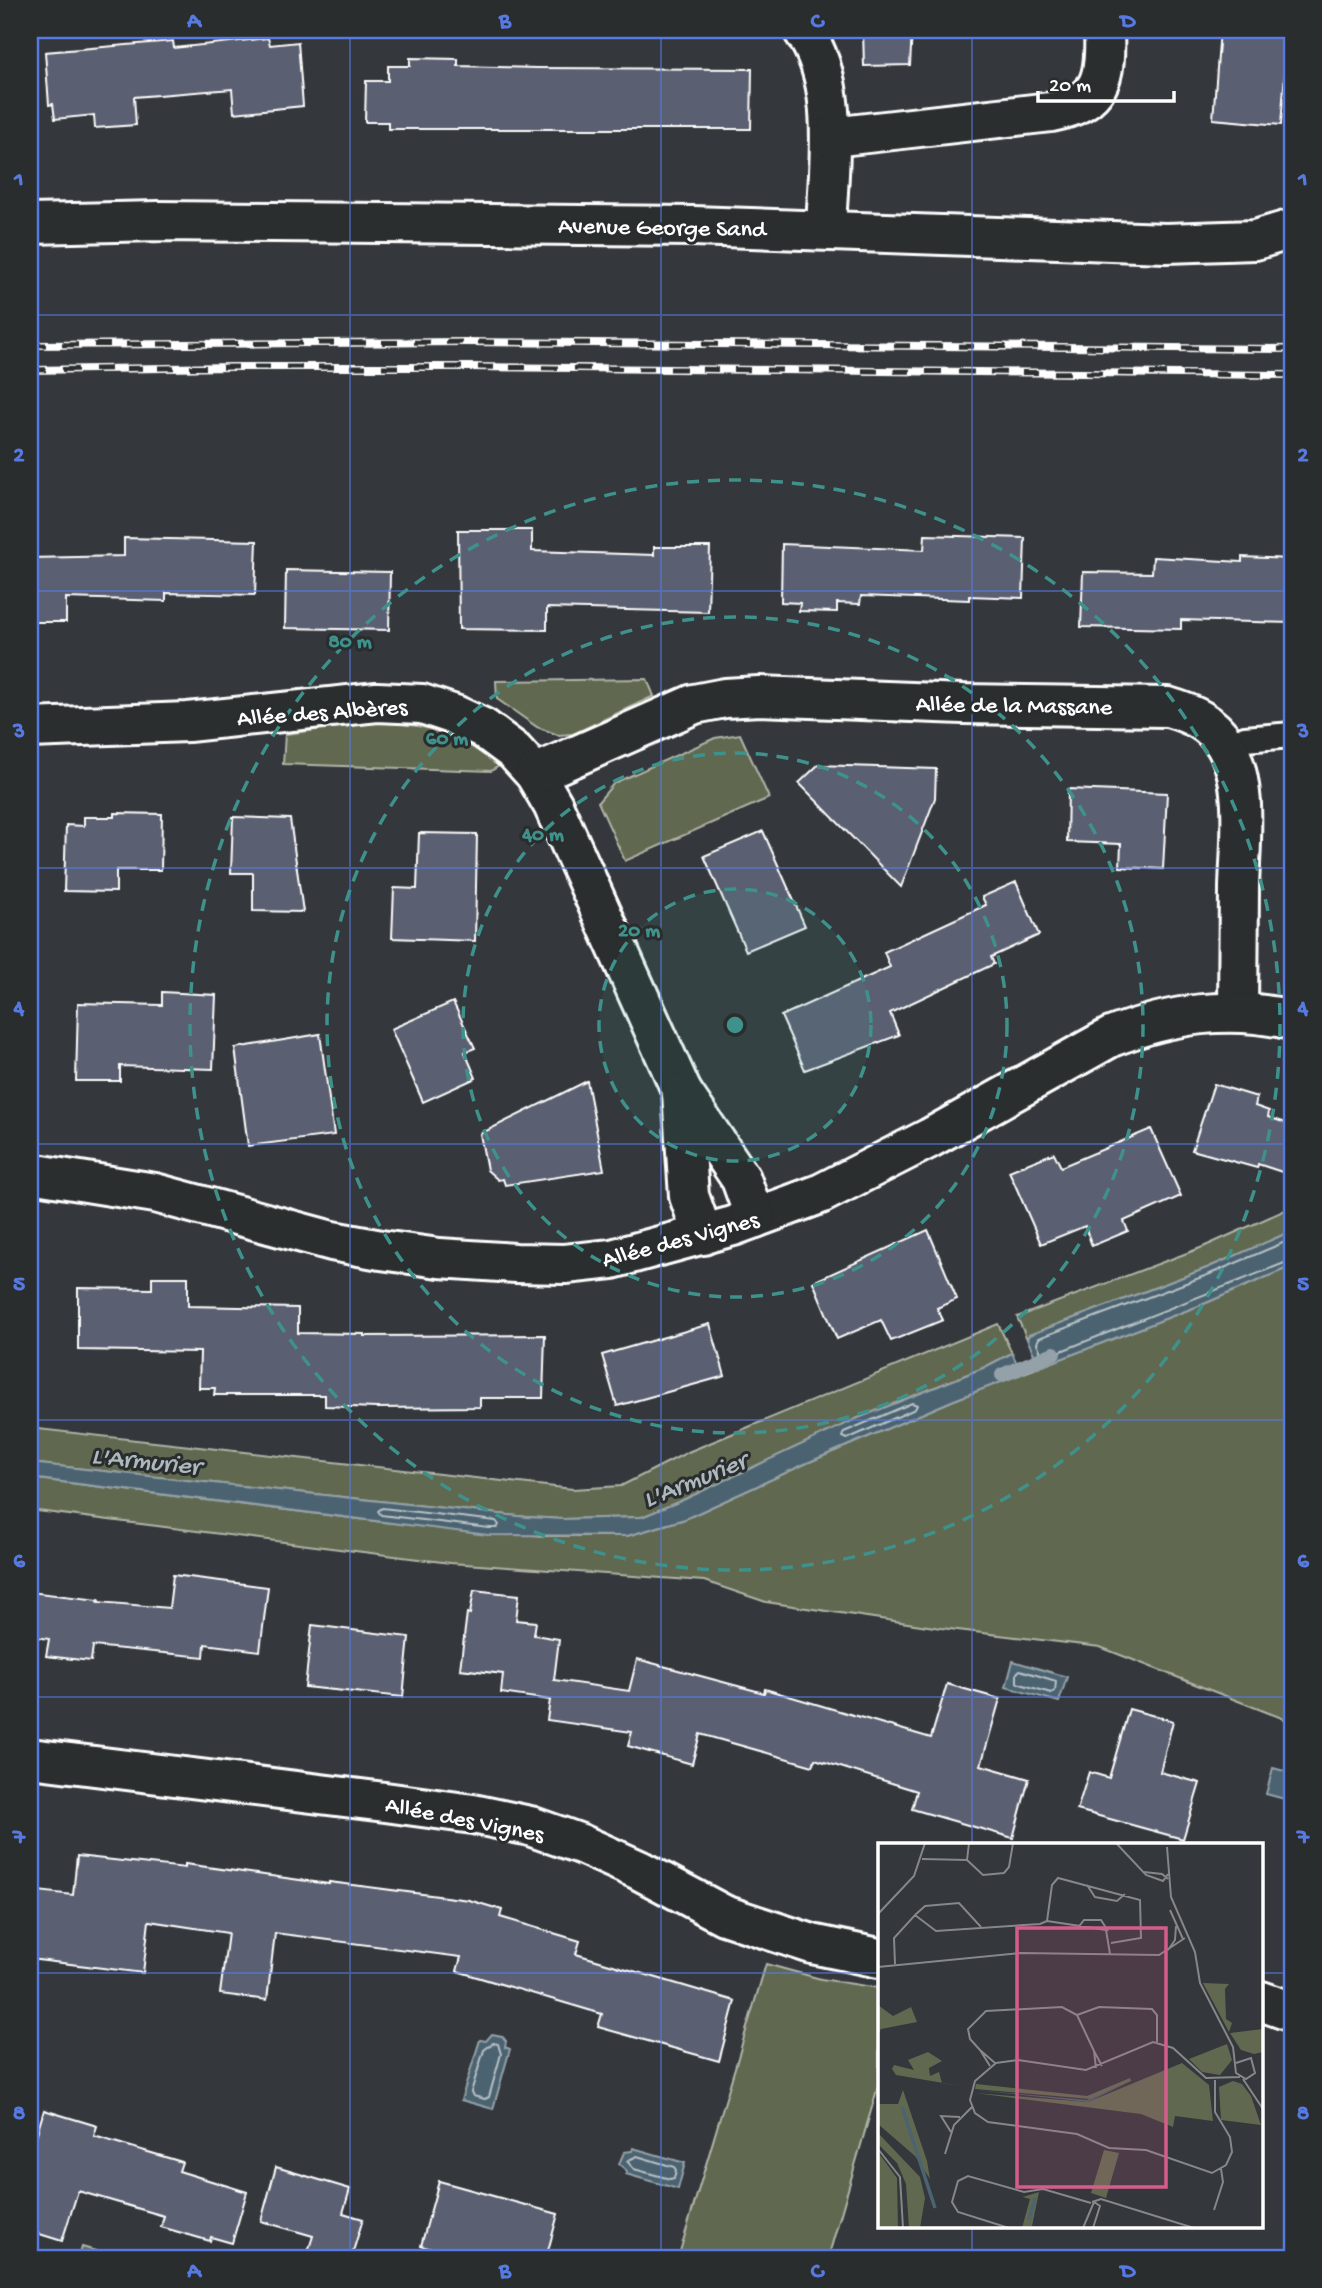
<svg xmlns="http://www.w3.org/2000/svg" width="1322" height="2288" font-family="'Gochi Hand',sans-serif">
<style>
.green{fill:#606950;stroke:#b0b4a8;stroke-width:2}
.water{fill:#4c6370;stroke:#94a1a9;stroke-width:2}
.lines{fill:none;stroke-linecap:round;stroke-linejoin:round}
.shore{stroke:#b7c1c6;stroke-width:2}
.stream{stroke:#94a1a9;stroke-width:14}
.building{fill:#5a5f71;stroke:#fff;stroke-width:2}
.service-casing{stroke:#fff;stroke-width:30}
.minor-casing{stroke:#fff;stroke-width:44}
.tertiary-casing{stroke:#fff;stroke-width:44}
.service{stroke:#2a2d2e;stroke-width:24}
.minor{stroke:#2a2d2e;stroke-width:38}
.tertiary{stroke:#2a2d2e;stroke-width:38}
.rail-casing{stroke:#fff;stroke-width:8}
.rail{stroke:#2a2d2e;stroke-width:5;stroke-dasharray:16;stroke-linecap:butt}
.grid{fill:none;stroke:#567ae2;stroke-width:2;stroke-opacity:0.55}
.ring{fill:none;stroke:#3f918b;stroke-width:3.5;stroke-dasharray:12 9}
.labels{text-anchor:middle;stroke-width:6;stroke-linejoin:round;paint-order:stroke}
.street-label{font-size:24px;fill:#fff;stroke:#2a2d2e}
.water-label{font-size:26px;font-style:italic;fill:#aeb9bf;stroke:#2a2d2e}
.inset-river{fill:none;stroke:#4c6370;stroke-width:3.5}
.inset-road{fill:none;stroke:#858789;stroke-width:2}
.view{fill:#d45d8c;fill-opacity:0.15;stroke:#d45d8c;stroke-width:3.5}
.inset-edge{fill:none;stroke:#fff;stroke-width:3.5}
.centre{fill:#3f918b;stroke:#2a2d2e;stroke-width:3.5}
.ring-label{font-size:21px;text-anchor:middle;font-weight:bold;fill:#3f918b;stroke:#2a2d2e;stroke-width:6;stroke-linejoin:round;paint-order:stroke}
.neatline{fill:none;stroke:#567ae2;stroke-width:2.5}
.grid-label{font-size:23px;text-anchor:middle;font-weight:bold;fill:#567ae2}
</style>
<rect width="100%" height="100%" fill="#34373b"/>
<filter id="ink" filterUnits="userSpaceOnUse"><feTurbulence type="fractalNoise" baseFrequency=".0143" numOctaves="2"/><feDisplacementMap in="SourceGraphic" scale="14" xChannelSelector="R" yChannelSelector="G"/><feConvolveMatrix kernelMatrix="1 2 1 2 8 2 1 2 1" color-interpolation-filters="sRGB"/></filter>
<g filter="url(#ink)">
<g class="green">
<polygon points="647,679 654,696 573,734 558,735 537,727 497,699 496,681"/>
<path d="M380 722C430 724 459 735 499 766L491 771 283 764 285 734Z"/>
<polygon points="740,734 769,798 625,861 598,802 614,783 715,738"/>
<polygon points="1292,1207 1292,1231 1207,1268 1029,1335 1027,1339 1017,1317 1203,1247"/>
<polygon points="1292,1266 1292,1722 1100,1647 941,1628 766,1602 704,1581 450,1563 30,1510 30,1478 383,1522 544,1536 627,1536 685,1519 807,1463 954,1400 1206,1303"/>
<polygon points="998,1324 1012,1353 983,1368 856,1419 683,1500 642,1517 563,1519 527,1517 30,1463 30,1428 573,1489 621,1486 688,1452"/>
<polygon points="766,1964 821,1979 879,1988 879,2083 828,2258 678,2258"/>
<polygon points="82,2247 120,2258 79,2258"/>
</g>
<g class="water">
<polygon points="1292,1231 1292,1266 1206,1303 1040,1367 1027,1339 1029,1335 1207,1268"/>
<polygon points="1012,1353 1022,1374 954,1400 807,1463 685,1519 627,1536 488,1535 30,1478 30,1463 527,1517 563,1519 642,1517 683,1500 856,1419 983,1368"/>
<polygon points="1013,1661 1067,1677 1059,1702 1006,1687"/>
<polygon points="1273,1768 1292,1773 1292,1801 1266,1794"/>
<polygon points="492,2034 502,2036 506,2041 505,2047 510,2049 493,2109 461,2100 480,2040 486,2041"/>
<polygon points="633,2148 685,2163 678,2189 626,2174 627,2171 619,2164 624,2152 632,2151"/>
</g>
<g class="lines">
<g class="shore">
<polyline points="1292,1239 1210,1274 1039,1338 1037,1343 1042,1355 1046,1357 1292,1260"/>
<polygon points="912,1403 917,1405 915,1409 847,1439 842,1437 844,1432"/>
<polygon points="382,1508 496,1521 499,1525 497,1528 489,1528 381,1515 378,1511"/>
<polygon points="1020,1670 1056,1681 1055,1691 1051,1693 1017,1683 1017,1673"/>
<polygon points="493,2043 498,2044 501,2054 489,2097 485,2099 473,2096 471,2092 484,2050"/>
<polygon points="637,2156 674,2167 676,2170 674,2178 670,2179 634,2169 627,2161"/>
</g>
<polyline class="stream" points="1002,1375 1054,1353"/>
</g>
<g class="building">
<polygon points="863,30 912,30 910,65 864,66"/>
<polygon points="1220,30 1288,34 1281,125 1213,119"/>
<polygon points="268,38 270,45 298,42 303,106 234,113 232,89 134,97 136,125 95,128 94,115 55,119 53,104 49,105 45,52 173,41 174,48"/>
<polygon points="410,58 458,59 458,66 537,68 752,69 751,129 388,129 388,122 365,122 366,81 388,81 388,66 410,66"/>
<polygon points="458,530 532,530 532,551 654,555 654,547 710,547 708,612 547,608 547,630 459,629"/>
<polygon points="925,535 1025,538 1023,598 969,596 969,600 861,596 860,604 837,603 837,612 799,611 800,603 781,602 782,544 924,550"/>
<polygon points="124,538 257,541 255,595 166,593 166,601 66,598 66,622 30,622 30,558 124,556"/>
<polygon points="1153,557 1242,562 1242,557 1291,559 1292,623 1181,620 1181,629 1081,627 1083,572 1152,573"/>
<polygon points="286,570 390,572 389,630 285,628"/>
<polygon points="818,765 936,769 935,798 901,887 799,783"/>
<polygon points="1068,789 1167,793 1163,869 1120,867 1121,844 1067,842"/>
<polygon points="115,813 162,814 161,870 116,870 116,892 64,891 66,825 84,826 84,817 115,817"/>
<polygon points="233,817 290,819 303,912 253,911 253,873 231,873"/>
<polygon points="763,831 805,926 746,951 704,856"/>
<polygon points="419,833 477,834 475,941 392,938 394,888 417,889"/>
<polygon points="1016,882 1039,935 991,957 994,964 890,1013 899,1035 805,1070 781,1016 890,967 884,952 986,905 982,897"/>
<polygon points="162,992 216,995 213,1069 120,1066 120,1081 76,1081 78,1003 162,1005"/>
<polygon points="453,1002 475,1048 465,1052 476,1078 423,1102 391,1029"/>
<polygon points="320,1034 334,1135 248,1146 235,1048"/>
<polygon points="587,1081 604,1170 505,1185 503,1179 498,1180 487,1170 480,1134"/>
<polygon points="1214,1084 1257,1097 1255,1106 1269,1111 1268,1117 1292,1125 1292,1149 1285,1173 1258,1164 1257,1168 1192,1150"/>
<polygon points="1151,1129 1181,1196 1124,1221 1128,1231 1092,1246 1085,1226 1041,1244 1009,1171 1054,1153 1061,1167"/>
<polygon points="928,1230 957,1299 937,1308 943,1320 891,1341 881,1320 837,1339 813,1282"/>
<polygon points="152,1277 188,1277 188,1306 298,1308 298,1333 364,1334 364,1336 545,1335 543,1398 480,1398 480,1407 376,1408 325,1406 325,1395 214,1395 215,1388 199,1388 200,1352 78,1350 78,1288 152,1289"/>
<polygon points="710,1324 725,1376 617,1406 602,1355"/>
<polygon points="173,1575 268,1587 260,1651 205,1644 204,1657 93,1646 91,1661 46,1656 49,1639 30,1636 30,1592 99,1600 98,1602 169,1608"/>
<polygon points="474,1590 519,1595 516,1620 536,1622 534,1635 559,1639 554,1680 629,1691 637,1659 764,1693 765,1689 931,1738 947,1684 1000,1699 981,1765 1029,1779 1013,1838 912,1809 917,1791 815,1759 813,1766 700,1734 692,1764 628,1746 632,1732 547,1720 550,1700 501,1693 503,1674 460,1669 467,1613 470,1614"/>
<polygon points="312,1625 409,1637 403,1697 305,1687"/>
<polygon points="1129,1709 1173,1721 1160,1772 1200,1783 1183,1839 1077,1810 1089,1772 1109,1778"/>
<polygon points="77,1856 185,1868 185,1864 329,1884 329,1882 469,1900 502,1910 500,1917 580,1941 576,1954 735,2001 719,2061 598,2027 602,2014 457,1971 461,1957 275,1933 267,2000 220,1994 228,1933 149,1921 143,1973 30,1959 30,1890 73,1895"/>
<polygon points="44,2110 97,2126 94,2136 182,2162 179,2171 247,2192 232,2243 211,2237 210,2241 161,2227 164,2216 78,2191 62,2241 30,2231 30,2157"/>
<polygon points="276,2167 350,2189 343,2213 363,2219 351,2258 306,2258 313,2236 261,2221"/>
<polygon points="439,2181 558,2214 546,2258 441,2258 443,2252 421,2246"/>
</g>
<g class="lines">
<g class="service-casing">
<polyline id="service" points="1226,746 1245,739 1292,735"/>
</g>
<g class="minor-casing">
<g id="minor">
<path d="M803 30C842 84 828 167 826 230"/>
<path d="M832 137 1051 112C1102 103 1106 77 1104 30"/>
<polyline points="30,728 188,722 377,702 422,704 455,715 483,728 514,751 535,774 553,805 682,1092"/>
<path d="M535 774 694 704 725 698 759 696 963 704 1168 707C1192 714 1211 722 1225 744 1249 782 1240 845 1239 888 1239 929 1238 970 1238 1012"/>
<path d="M30 1173 155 1193 332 1241 381 1250 439 1258 516 1263 565 1264 612 1259 733 1226 820 1194 930 1138 1111 1037C1171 1014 1229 1005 1292 1020"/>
<polyline points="703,1235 689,1196 682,1092 741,1179 755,1218"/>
<polyline points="30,1758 385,1802 473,1814 530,1826 581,1844 639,1870 724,1915 812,1944 879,1958"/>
<polyline points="1261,2001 1292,2012"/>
</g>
</g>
<g class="tertiary-casing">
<polyline id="tertiary" points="30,224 158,221 693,226 1166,243 1255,240 1292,229"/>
</g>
<use href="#service" class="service"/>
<use href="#minor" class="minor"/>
<use href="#tertiary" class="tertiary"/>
<g class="rail-casing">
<g id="rail">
<polyline points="30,345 466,342 1292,349"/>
<polyline points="30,370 232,367 467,367 1292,375"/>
</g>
</g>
<use href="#rail" class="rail"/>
</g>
</g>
<path class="grid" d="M350 30V2258M661 30V2258M972 30V1845M30 315H1292M30 591H1292M30 868H1292M30 1144H1292M30 1420H1292M30 1697H1292M30 1973H879M1261 1973H1292M972 2227V2258"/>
<circle cx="735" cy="1025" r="136" fill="#3f918b" fill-opacity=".12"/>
<g class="ring">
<circle cx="735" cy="1025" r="136"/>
<circle cx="735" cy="1025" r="272"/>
<circle cx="735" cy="1025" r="408"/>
<circle cx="735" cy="1025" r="545"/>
</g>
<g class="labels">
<g class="street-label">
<text transform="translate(662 226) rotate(1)" y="8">Avenue George Sand</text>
<text transform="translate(1014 704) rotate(1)" y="8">Allée de la Massane</text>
<text transform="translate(322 711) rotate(-4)" y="8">Allée des Albères</text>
<text transform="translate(680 1238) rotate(-15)" y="8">Allée des Vignes</text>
<text transform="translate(465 1818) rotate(11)" y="8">Allée des Vignes</text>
</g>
<g class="water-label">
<text transform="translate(146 1459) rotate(6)" y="9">L'Armurier</text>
<text transform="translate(694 1478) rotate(-22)" y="9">L'Armurier</text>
</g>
</g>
<g transform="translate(878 1843)">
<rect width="385" height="385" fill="#34373b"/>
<path d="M325 140 351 141 347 146 348 176 354 180 351 189ZM0 162 15 173 33 164 39 179 3 186 0 191ZM385 186V209L376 211 363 207 352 190ZM349 201 354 217 342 232 324 229 311 216ZM50 209 64 218 51 225 52 233 61 229 64 240 89 244 18 232 14 226 16 222 36 227 30 217ZM304 220 331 242 335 278 297 273 295 284 263 271 97 250 210 259ZM252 235 253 238 212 256 97 246 98 241 209 253ZM355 238 364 241 373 253 383 282 343 277 341 244ZM25 247 49 318 52 336 37 313 0 281V261H20ZM0 290 42 334 47 355 42 385H31L28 341 19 320 0 301ZM226 307 241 310 228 355 213 350ZM0 309 19 335 20 385H0ZM161 349 154 383 144 385 152 356 145 354Z" fill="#606950"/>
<path d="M253 238 210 259 97 247 209 257Z" fill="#4c6370"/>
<path class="inset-river" d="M24 264 57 365M151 377 157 355"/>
<path class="inset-road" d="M238 0 268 32 285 38 290 31M289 4 293 54 317 109 322 140 355 204 358 230 368 236 377 230 373 215 358 220M44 16 89 17 91 0M89 17 105 32 126 30 131 24 135 0M266 29 284 31 290 36M209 42 217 54 239 58 247 51M292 67 305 96M0 71 36 33 47 0M37 72 47 63 81 60 103 84M169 78 228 87 232 111M199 86 206 77H223L230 88M290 107 297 97 298 83M17 121 16 95 37 72 58 88 162 81 169 78 174 42 180 35 262 57 263 95 233 100M0 124 143 110 281 112 307 95M199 172 221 164 274 166 279 172V199M102 207 92 196 90 186 108 168 184 164 199 172 216 208M112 223 102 207 117 220M218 225 216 208 224 223M365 236 385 266M337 237V269L352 294 354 309 348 322 334 330 268 307 231 305 199 291 110 279 97 270 92 257 97 238 118 220 140 217 208 227 275 199 295 205 328 235 362 234M73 289 63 273 82 274M0 306 22 334 25 385M67 311 76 282 94 264M214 359 223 356 316 385M336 367 345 339 343 326M131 385 80 369 74 359 80 338 90 333 146 349 165 346 213 360M205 385 216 359 222 363 215 385"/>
<path class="view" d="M139 85H288V344H139Z"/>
<rect width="385" height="385" class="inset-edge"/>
</g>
<circle cx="735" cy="1025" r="10" class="centre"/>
<g class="ring-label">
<text x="350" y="647">80 m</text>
<text x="447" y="744">60 m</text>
<text x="543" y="840">40 m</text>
<text x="639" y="936">20 m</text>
</g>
<rect width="1322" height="2288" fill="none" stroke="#2a2d2e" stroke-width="77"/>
<path d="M1038 91v10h136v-10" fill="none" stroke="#ffffff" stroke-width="3.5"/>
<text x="1049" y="91" font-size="21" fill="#ffffff" stroke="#2a2d2e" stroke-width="5" paint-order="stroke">20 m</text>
<rect x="38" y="38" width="1246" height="2212" class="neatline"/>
<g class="grid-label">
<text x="194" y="27">A</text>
<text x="505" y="27">B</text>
<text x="817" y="27">C</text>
<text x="1128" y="27">D</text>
<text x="19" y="185">1</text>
<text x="1303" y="185">1</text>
<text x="19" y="461">2</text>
<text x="1303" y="461">2</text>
<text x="19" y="737">3</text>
<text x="1303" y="737">3</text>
<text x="19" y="1014">4</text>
<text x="1303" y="1014">4</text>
<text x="19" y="1290">5</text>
<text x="1303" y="1290">5</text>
<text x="19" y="1567">6</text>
<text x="1303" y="1567">6</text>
<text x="19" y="1843">7</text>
<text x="1303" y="1843">7</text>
<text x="19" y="2119">8</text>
<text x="1303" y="2119">8</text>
<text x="194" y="2277">A</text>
<text x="505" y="2277">B</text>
<text x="817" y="2277">C</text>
<text x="1128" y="2277">D</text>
</g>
</svg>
